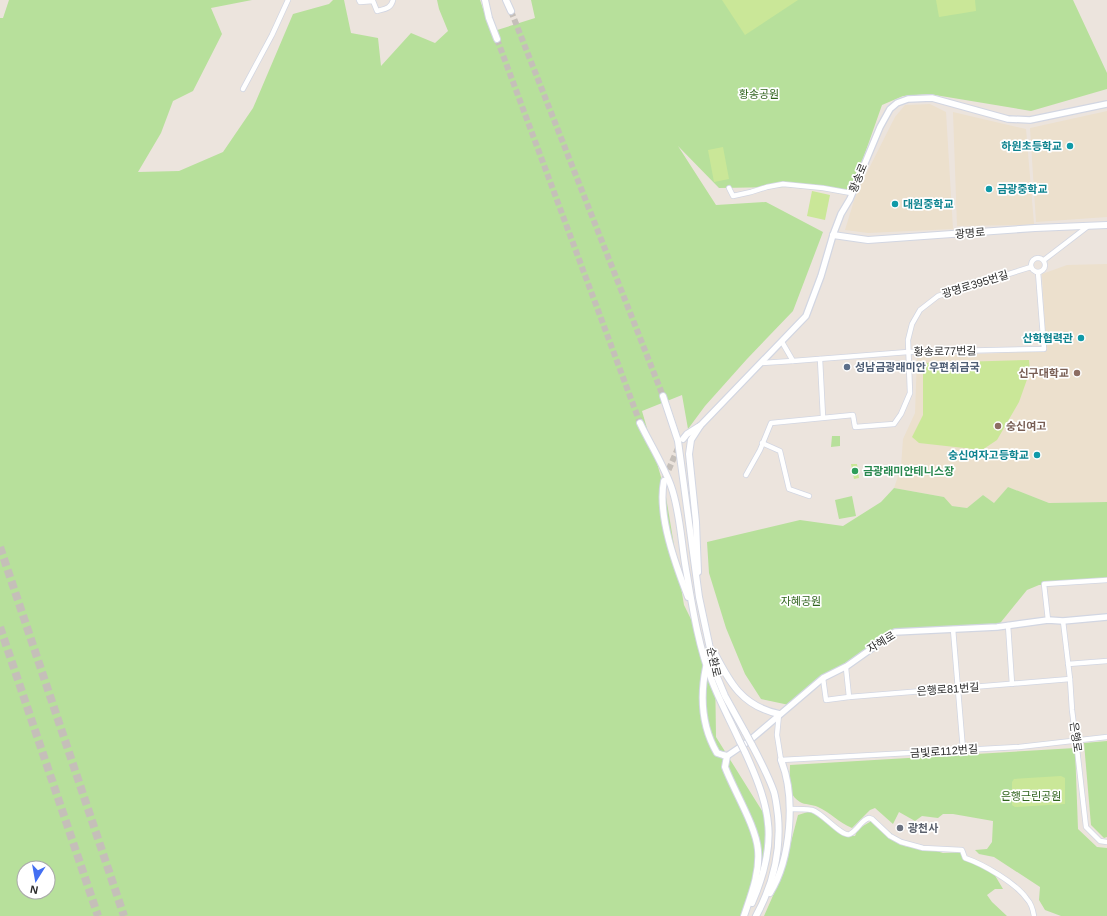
<svg xmlns="http://www.w3.org/2000/svg" width="1107" height="916" font-family="Arial,'Noto Sans KR',sans-serif">
<style>
.education{fill:#ece0cd}
.green{fill:#b7e09b;fill-rule:evenodd}
.pitch{fill:#cae798}
.lines{fill:none;stroke-linecap:round;stroke-linejoin:round}
.secondary-tunnel{stroke:#c5bfb9;stroke-width:6;stroke-dasharray:6 3;stroke-linecap:butt}
.motorway-tunnel{stroke:#c5bfb9;stroke-width:8;stroke-dasharray:8 4;stroke-linecap:butt}
.minor-casing{stroke:#d2d6e2;stroke-width:6}
.tertiary-casing{stroke:#d2d6e2;stroke-width:8}
.secondary-casing{stroke:#d2d6e2;stroke-width:8}
.minor{stroke:#fff;stroke-width:4.5}
.tertiary{stroke:#fff;stroke-width:5.5}
.secondary{stroke:#fff;stroke-width:6}
.secondary-bridge-casing{stroke:#d2d6e2;stroke-width:8;stroke-linecap:butt}
.secondary-bridge{stroke:#fff;stroke-width:6}
.culture-dot{fill:#0f9aa8;stroke:#fff;stroke-width:1.5}
.service-dot{fill:#5c6f8a;stroke:#fff;stroke-width:1.5}
.education-dot{fill:#8d6e63;stroke:#fff;stroke-width:1.5}
.leisure-dot{fill:#2e9e5b;stroke:#fff;stroke-width:1.5}
.worship-dot{fill:#6b7280;stroke:#fff;stroke-width:1.5}
.labels{text-anchor:middle;stroke-width:3.5;stroke-linejoin:round;paint-order:stroke}
.park-label{font-size:11px;fill:#30641d;stroke:#fff}
.culture-label{font-size:11px;font-weight:bold;fill:#0d838f;stroke:#fff;text-anchor:end}
.street-label{font-size:11px;fill:#2a2a2a;stroke:#fff}
.service-label{font-size:11px;font-weight:bold;fill:#4e5e75;stroke:#fff;text-anchor:start}
.education-label{font-size:11px;font-weight:bold;fill:#785e54;stroke:#fff;text-anchor:end}
.leisure-label{font-size:11px;font-weight:bold;fill:#27864d;stroke:#fff;text-anchor:start}
.worship-label{font-size:11px;font-weight:bold;fill:#5b616d;stroke:#fff;text-anchor:start}
</style>
<rect width="100%" height="100%" fill="#ece4dd"/>
<g class="education">
<polygon points="930,104 946,112 953,229 868,233 845,230 856,194 895,117 905,105"/>
<polygon points="1107,111 1107,217 1036,222 1030,128"/>
<polygon points="953,112 1026,129 1034,224 1024,225 957,226"/>
<polygon points="1107,264 1107,502 1049,503 1008,487 994,503 983,495 967,508 951,506 944,497 894,488 901,467 903,439 915,413 917,357 1046,351 1042,274 1067,265"/>
</g>
<g class="green">
<path d="M9 0H252L211 8 222 34 193 91 173 101 161 133 138 172 179 171 223 152 253 108 293 14 329 4 333 0H344L351 33 378 38 381 66 411 33 435 43 448 31 439 9 437 0H480L491 32 535 18 531 0H1073L1107 73V89L1031 111 929 94 903 96 882 105 851 193 788 187 719 188 678 146 716 205 766 202 823 232 793 311 747 359 705 406 688 429 682 395 642 411 665 491 684 605 715 668 716 737 764 814 769 848 763 882 740 916H0V18H3ZM24 868H48V892H24Z"/>
<polygon points="832,436 840,436 840,446 831,447"/>
<polygon points="1008,487 1049,503 1107,502 1107,580 1039,585 1027,590 997,627 895,632 847,666 823,678 789,705 761,699 745,674 726,628 709,573 707,542 800,520 843,526 881,502 894,488 944,497 952,506 967,508 983,495 994,503"/>
<polygon points="852,496 856,516 839,519 835,500"/>
<polygon points="1107,741 1107,837 1104,838 1091,825 1084,743"/>
<path d="M1075 748 1078 829 1097 847 1107 848V916H1061L1045 910 1039 900 1040 887 994 857 979 854 975 850 987 849 992 842 993 821 953 814H943L938 818 922 816 915 821 899 812 893 824 875 808 870 810 852 828C839 823 830 812 818 807 812 804 805 805 800 802 786 794 790 778 790 765Z"/>
<polygon points="811,811 847,835 855,836 858,829 873,820 891,833 904,846 916,848 923,847 943,853 965,852 967,858 990,867 1003,889 995,889 987,895 992,902 1007,916 764,916 783,873 798,815"/>
</g>
<g class="pitch">
<polygon points="722,0 798,0 745,35"/>
<polygon points="936,0 975,0 976,11 939,17"/>
<polygon points="723,147 729,179 714,182 708,150"/>
<polygon points="812,191 830,195 825,220 807,216"/>
<polygon points="1029,360 1030,371 1019,402 997,440 982,450 919,443 912,437 923,415 923,363"/>
<polygon points="851,464 857,464 859,478 854,479"/>
<polygon points="1061,776 1065,778 1065,804 1015,807 1012,805 1012,782 1014,779"/>
</g>
<g class="lines">
<g class="secondary-tunnel">
<polyline points="511,11 663,396"/>
<polyline points="497,39 640,423"/>
<polyline points="665,478 679,446"/>
</g>
<g class="motorway-tunnel">
<polyline points="0,547 124,916"/>
<polyline points="0,627 98,916"/>
</g>
<g class="minor-casing">
<g id="minor">
<path d="M359 0 360 2 373 1 377 11C384 9 391 9 393 0"/>
<polyline points="243,89 272,35 288,0"/>
<polyline points="729,188 733,196 751,192 767,187 783,184 823,188 851,193"/>
<circle cx="1038" cy="265" r="7"/>
<polyline points="1044,260 1087,227"/>
<polyline points="782,342 793,361 908,352 1044,349 1038,272"/>
<polyline points="820,359 823,417"/>
<polyline points="761,363 793,361"/>
<polyline points="762,443 780,451 789,489 809,496"/>
<polyline points="746,475 760,450 771,423 853,415 855,427 894,424 901,414 910,393 908,340 912,324 920,310 938,296 1031,267"/>
<polyline points="1048,620 1044,584 1107,580"/>
<polyline points="1063,621 1070,679 1072,710 1077,749 1086,827 1100,841 1107,842"/>
<polyline points="1008,625 1012,684"/>
<polyline points="953,629 963,750"/>
<polyline points="1068,664 1107,661"/>
<polyline points="847,666 846,668 849,697"/>
<polyline points="823,678 826,700 849,697 1070,679"/>
<polyline points="779,714 777,735 781,760 1019,747 1107,737"/>
<path d="M790 809C797 809 805 809 812 810 823 813 842 838 850 834 858 830 861 820 869 818L872 819 890 836 901 842 923 848 962 850 965 858C983 864 1016 883 1027 899 1031 903 1033 910 1034 916"/>
</g>
</g>
<g class="tertiary-casing">
<g id="tertiary">
<polyline points="700,426 806,316 821,276 833,235 841,214 850,199 880,127 890,109 897,103 908,99 932,98 1008,119 1030,120 1107,104"/>
<polyline points="727,756 749,741 823,678 847,666 895,632 997,627 1048,620 1063,621 1107,617"/>
</g>
</g>
<g class="secondary-casing">
<g id="secondary">
<polyline points="485,0 489,18 497,39"/>
<polyline points="506,0 511,11"/>
<polyline points="833,235 868,240 1035,228 1107,225"/>
<polyline points="663,396 678,441 699,597 715,672 725,696 745,732"/>
<path d="M640 423C650 444 663 464 671 486 681 514 681 546 687 575 693 611 699 648 712 681 720 702 731 722 740 742"/>
<polyline points="683,439 687,434 698,427"/>
<path d="M664 481C657 515 676 566 688 597"/>
<polyline points="698,572 696,522 689,454 691,440 700,426"/>
<path d="M714 652C730 683 742 706 779 714"/>
<path d="M706 667C700 696 702 727 717 753L723 755 727 756 725 767C734 791 756 826 758 850 760 873 751 895 744 916"/>
<path d="M752 745C760 760 768 775 774 792 776 799 777 808 778 816 781 851 773 885 756 916"/>
<path d="M745 752C772 811 778 843 752 903"/>
<path d="M770 893C791 859 796 797 781 760"/>
</g>
</g>
<use href="#minor" class="minor"/>
<use href="#tertiary" class="tertiary"/>
<use href="#secondary" class="secondary"/>
<g class="secondary-bridge-casing">
<g id="secondary-bridge">
<polyline points="745,732 752,745"/>
<polyline points="740,742 745,752"/>
</g>
</g>
<use href="#secondary-bridge" class="secondary-bridge"/>
</g>
<g class="culture-dot">
<circle cx="1070" cy="146" r="4"/>
<circle cx="989" cy="189" r="4"/>
<circle cx="895" cy="204" r="4"/>
<circle cx="1081" cy="338" r="4"/>
<circle cx="1037" cy="455" r="4"/>
</g>
<circle class="service-dot" cx="847" cy="367" r="4"/>
<g class="education-dot">
<circle cx="1077" cy="373" r="4"/>
<circle cx="998" cy="426" r="4"/>
</g>
<circle class="leisure-dot" cx="855" cy="471" r="4"/>
<circle class="worship-dot" cx="900" cy="828" r="4"/>
<g class="labels">
<g class="park-label">
<text x="759" y="98">황송공원</text>
<text x="801" y="605">자혜공원</text>
<text x="1031" y="800">은행근린공원</text>
</g>
<g class="culture-label">
<text x="1062" y="150">하원초등학교</text>
<text x="997" y="193" text-anchor="start">금광중학교</text>
<text x="903" y="208" text-anchor="start">대원중학교</text>
<text x="1073" y="342">산학협력관</text>
<text x="1029" y="459">숭신여자고등학교</text>
</g>
<g class="street-label">
<text transform="translate(858 178) rotate(-68)" y="4">황송로</text>
<text transform="translate(970 233) rotate(-5)" y="4">광명로</text>
<text transform="translate(975 284) rotate(-17)" y="4">광명로395번길</text>
<text transform="translate(945 351) rotate(-1)" y="4">황송로77번길</text>
<text transform="translate(881 642) rotate(-31)" y="4">자혜로</text>
<text transform="translate(714 662) rotate(77)" y="4">순환로</text>
<text transform="translate(948 689) rotate(-4)" y="4">은행로81번길</text>
<text transform="translate(1076 737) rotate(82)" y="4">은행로</text>
<text transform="translate(944 751) rotate(-4)" y="4">금빛로112번길</text>
</g>
<g class="service-label">
<text x="855" y="371">성남금광래미안 우편취금국</text>
</g>
<g class="education-label">
<text x="1069" y="377">신구대학교</text>
<text x="1006" y="430" text-anchor="start">숭신여고</text>
</g>
<g class="leisure-label">
<text x="863" y="475">금광래미안테니스장</text>
</g>
<g class="worship-label">
<text x="908" y="832">광천사</text>
</g>
</g>
<g transform="translate(36 880) rotate(191)"><circle r="19" fill="#ffffff" stroke="#aaaaaa"/>
<path d="M0-3L7 15L0 10L-7 15Z" fill="#436ff2"/>
<text y="-6" font-size="11" font-weight="bold" text-anchor="middle" fill="#2a2a2a">N</text>
</g>
</svg>
